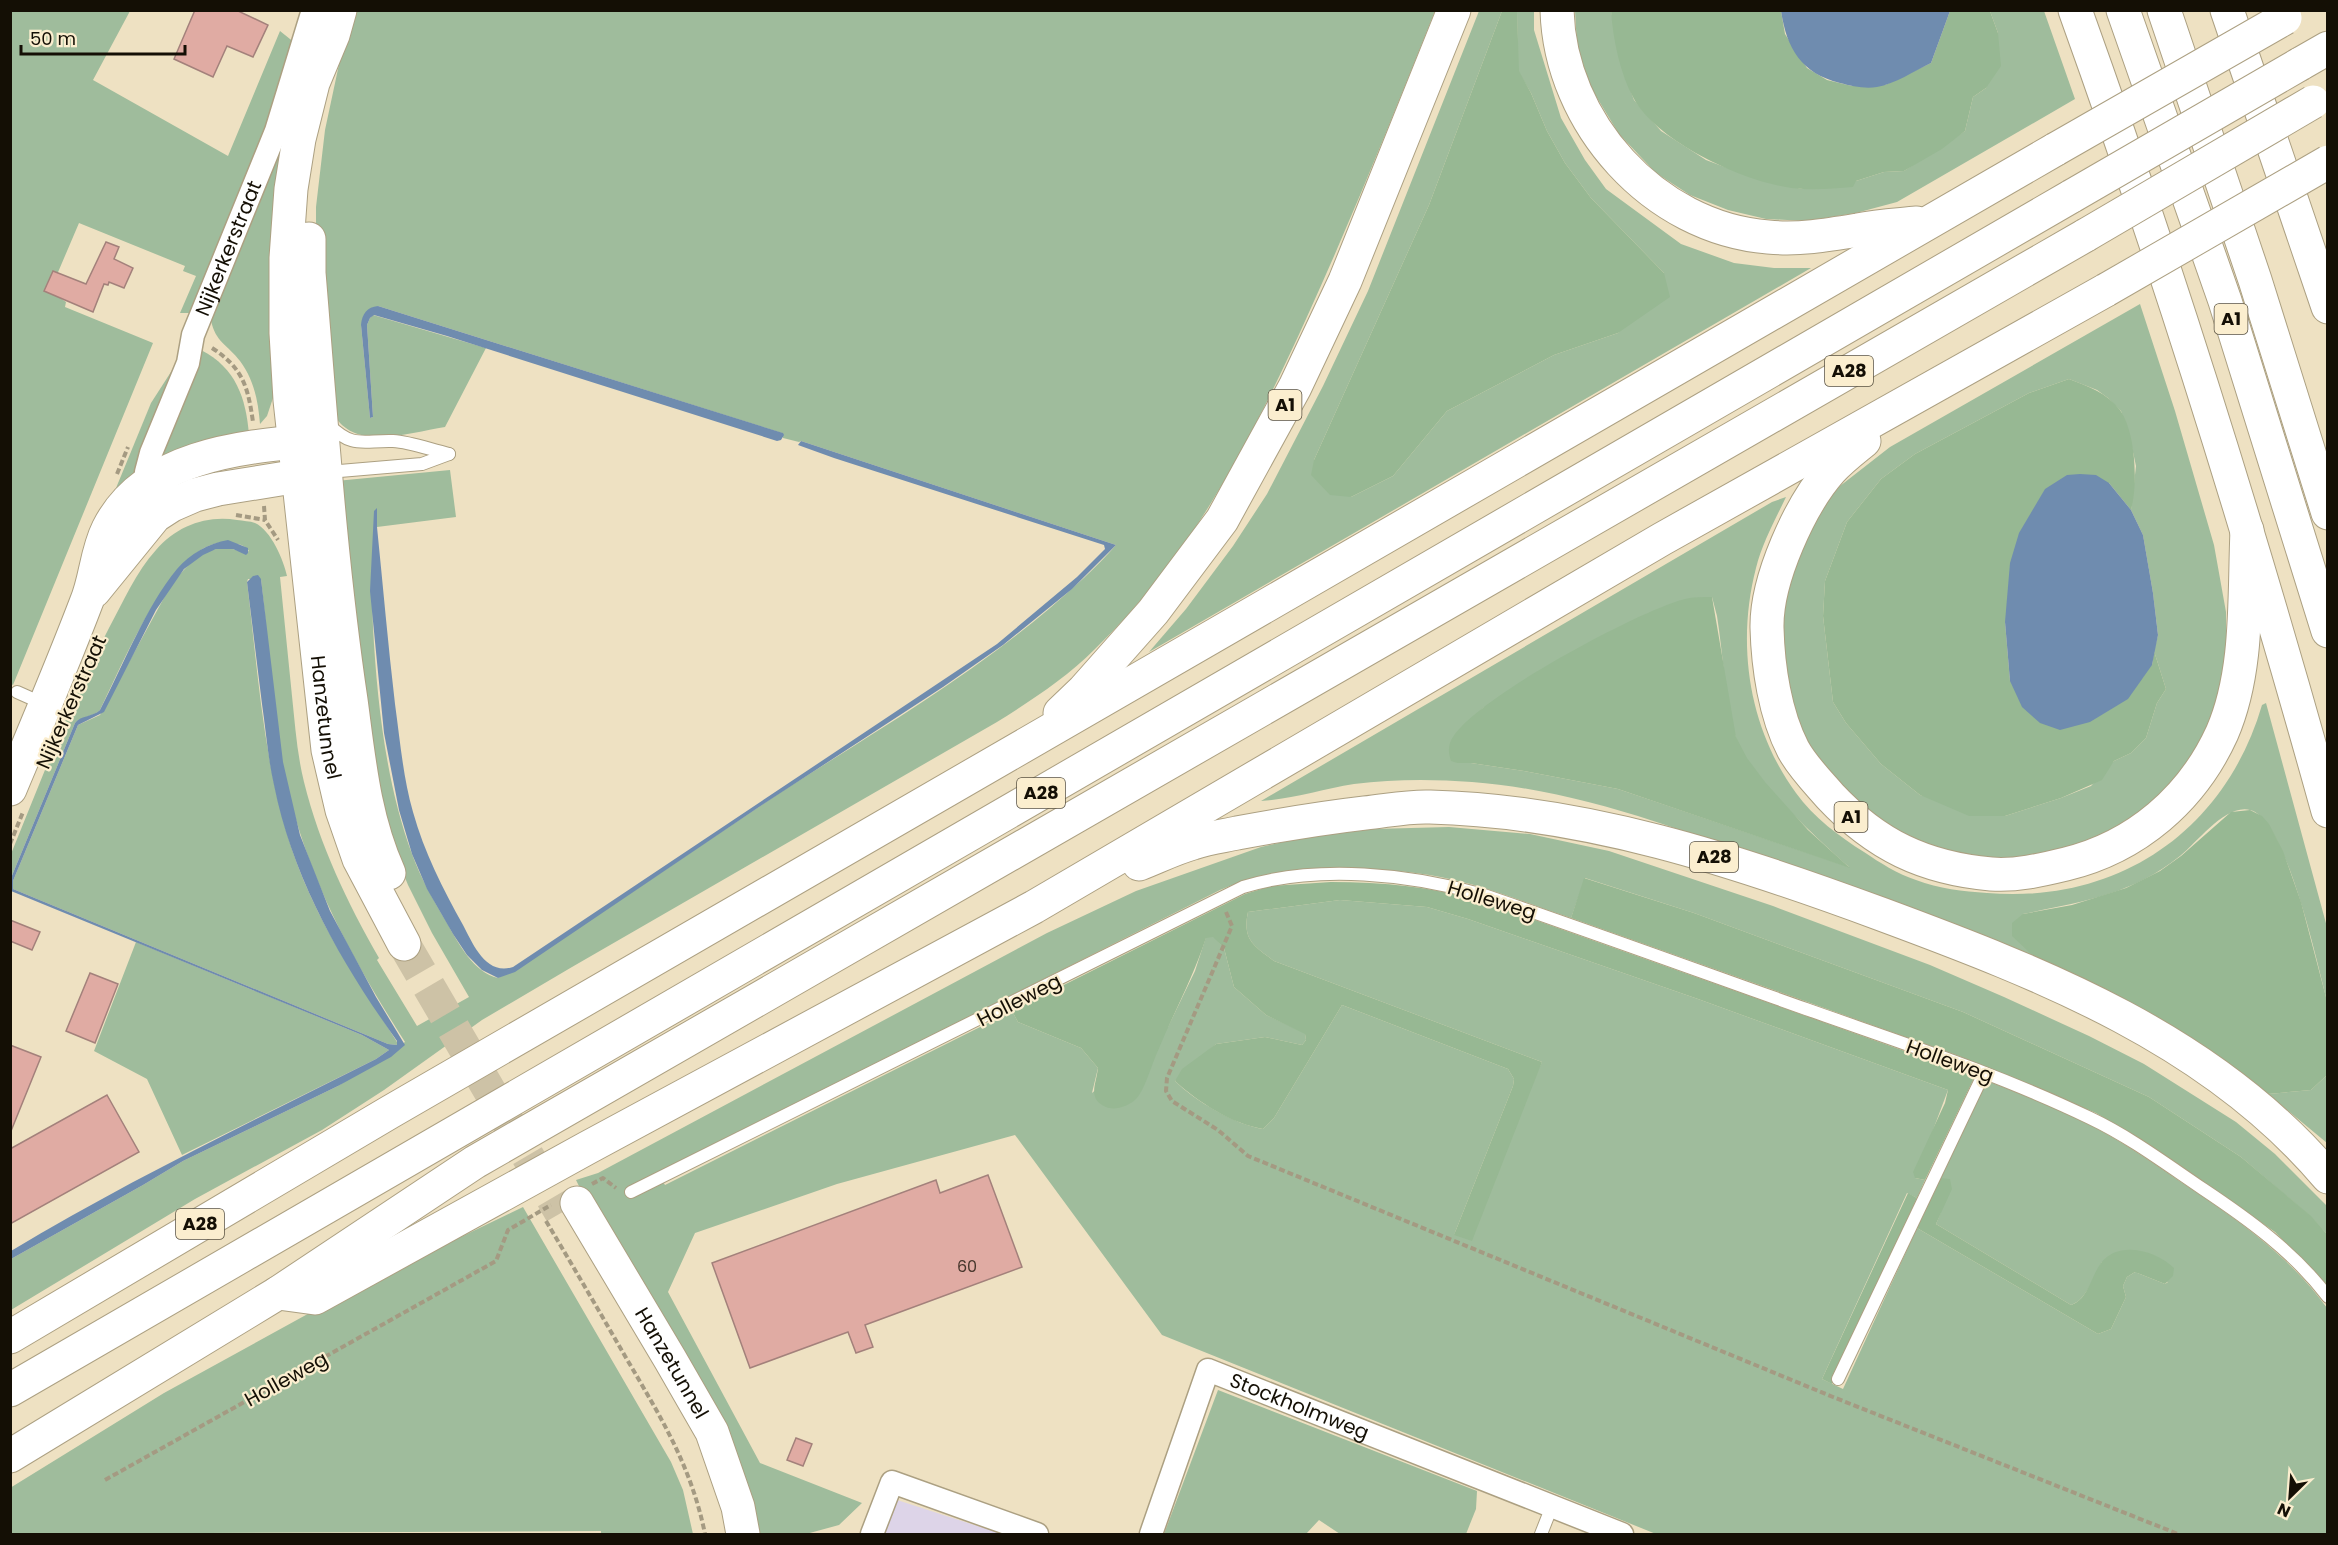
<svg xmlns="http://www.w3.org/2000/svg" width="2338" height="1545" font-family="Poppins,sans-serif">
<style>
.industrial{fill:#ddd4e8}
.green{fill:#9fbc9c;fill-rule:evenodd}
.forest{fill:#97b893}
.water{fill:#6f8caf}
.building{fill:#e0aba3;stroke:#a3817b;stroke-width:1.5}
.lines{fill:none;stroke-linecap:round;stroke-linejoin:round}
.secondary-tunnel{stroke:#cdc2a6;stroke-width:33;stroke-dasharray:33 16;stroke-linecap:butt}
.lane-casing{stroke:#aca082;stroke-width:14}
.street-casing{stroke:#aca082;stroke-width:25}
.secondary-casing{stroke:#aca082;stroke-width:35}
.highway-casing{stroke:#aca082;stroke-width:35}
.path{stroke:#a49a82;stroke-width:4;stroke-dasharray:6 3;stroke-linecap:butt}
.lane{stroke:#fff;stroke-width:12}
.street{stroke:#fff;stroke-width:22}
.secondary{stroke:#fff;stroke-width:33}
.highway{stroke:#fff;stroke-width:33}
.highway-bridge-casing{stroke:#aca082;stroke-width:35;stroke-linecap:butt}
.highway-bridge{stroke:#fff;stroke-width:33}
.labels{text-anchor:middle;stroke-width:4.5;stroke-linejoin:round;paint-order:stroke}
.number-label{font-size:16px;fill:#47362c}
.shield{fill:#fbeecf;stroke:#595242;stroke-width:1.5}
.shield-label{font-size:18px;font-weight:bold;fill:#140f05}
.street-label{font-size:20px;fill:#140f05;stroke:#fbeecf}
</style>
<rect width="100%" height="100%" fill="#eee1c2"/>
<polygon class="industrial" points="891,1498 1002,1534 872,1534"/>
<g class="green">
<polygon points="11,11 130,11 93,80 228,156 280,31 295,43 280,95 193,313 180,313 196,276 183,271 185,266 79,223 50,291 66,302 65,307 153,343 13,685 11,684"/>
<path d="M354 11H1435C1394 114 1352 218 1306 319 1250 442 1193 554 1095 649 1066 678 1032 700 997 722L572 967 482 1020 384 1090 322 1130 195 1199 11 1310V1259L143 1185 183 1161 338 1086 405 1042C357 967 314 890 292 805 272 732 270 654 261 579H248L247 582C260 688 265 799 311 897 334 948 367 994 397 1042V1045L388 1044 13 889V881L78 725 100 715 171 585C185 568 202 547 226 548 236 548 240 554 249 551 244 544 238 544 229 543 174 534 121 669 100 710 93 717 82 716 75 723L11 878V854C42 778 71 701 109 628 123 602 136 572 156 550 177 526 206 515 237 520 243 521 250 521 255 523 271 530 284 561 287 576L280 577C284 617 288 656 292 696 295 724 297 754 304 782 320 846 347 902 379 958L377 960 417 1026 469 997 432 933 408 885 395 853 378 796 336 481 450 470 456 517 377 527V508C376 547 371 588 373 627 377 701 386 784 412 854 421 879 434 901 447 923 458 943 474 973 498 978 598 918 692 850 789 787 878 730 970 676 1050 608 1073 588 1096 568 1116 545L801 441 799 442 783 438 782 433 378 306 361 325 370 418 373 417 367 325 370 318 373 315 486 348 445 427C411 432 359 451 336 418L316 242V207L325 130 341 55Z"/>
<polygon points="1479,11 1502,11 1429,205 1314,460 1351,497 1393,476 1447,411 1554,355 1618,333 1664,273 1591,198 1565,163 1547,131 1531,93 1518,71 1517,11 1534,11 1534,30 1561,118 1585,160 1606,189 1681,244 1734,263 1774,268 1811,268 1149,652 1186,609 1233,546 1267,494 1323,386 1368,291"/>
<polygon points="1575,11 1611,11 1623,70 1634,100 1661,131 1706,160 1754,178 1802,189 1856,181 1884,172 1904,171 1965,131 1973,97 1986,88 1998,33 1990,11 2044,11 2075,99 1897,202 1856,213 1806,221 1766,219 1728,210 1690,195 1656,173 1619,134 1591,88 1577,45"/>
<path d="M286 125C277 176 270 225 270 277 270 317 276 358 273 398L267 416 260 424C258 400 254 380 240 361 228 345 215 342 211 320Z"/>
<path d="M2140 304 2175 411 2214 545 2226 612V669L2218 716 2195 764 2133 829 2011 866 1936 855 1864 813 1800 743 1776 633 1804 528 1840 486 1890 447ZM2069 379 2097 390 2108 398 2121 411 2130 438 2136 466 2131 510 2143 535 2153 593 2158 635 2154 651 2166 689 2157 703 2146 738 2131 753 2114 761 2091 786 2061 798 2005 816 1920 795 1881 764 1846 723 1833 702 1823 616 1825 581 1847 522 1881 479 1915 454 2029 393Z"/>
<path d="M201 350C236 368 246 398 249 435L180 457 157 456Z"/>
<polygon points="178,361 132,485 100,527 151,403"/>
<path d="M1786 497C1775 520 1762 544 1756 568 1736 645 1749 729 1796 793 1813 817 1840 837 1864 852 1880 863 1898 874 1916 880 1939 889 1963 891 1987 893 2118 904 2225 831 2262 705L2266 703 2327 927V1001C2318 966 2286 818 2250 810 2225 804 2198 842 2180 856 2132 895 2080 902 2023 914L2044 966C1959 934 1874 902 1789 870 1689 832 1579 790 1472 782 1433 779 1393 779 1354 784 1323 789 1292 799 1261 801L1772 502ZM1712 597 1717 616C1723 654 1725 698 1735 735 1746 774 1818 839 1849 867L1618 789 1524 771 1471 763H1457L1451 741 1483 708Z"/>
<path d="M1449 827 1530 834 1609 851 1773 906 1930 965 2004 997 2089 1036 2144 1064 2236 1122 2275 1154 2327 1206V1234L2310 1216 2241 1157 2149 1097 1963 1012 1694 913 1585 878 1571 918C1532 905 1494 889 1454 880 1412 870 1370 868 1327 870 1289 871 1255 875 1220 890L658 1174 665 1185 1012 1011 1018 1022 1081 1048 1098 1068 1092 1093 1168 1027 1195 971 1206 937H1214L1224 948 1234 987 1266 1015 1305 1033 1306 1040 1302 1045 1265 1037 1216 1044 1175 1081C1195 1101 1236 1125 1263 1129L1274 1118 1342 1005 1508 1069 1514 1079 1513 1086 1454 1235 1542 1062 1274 961C1254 946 1242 940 1248 912L1340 900 1427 907 1468 919 1698 999 1948 1090 1915 1178 1925 1180 1917 1198 1907 1193 1822 1379 1843 1389 1917 1228 2098 1334 2111 1329 2126 1297 2123 1286 2127 1277 2135 1272 2165 1284 2168 1282 2102 1262C2094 1275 2087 1300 2071 1305L1936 1224 1941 1212 1940 1178 1987 1081C2021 1094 2056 1108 2088 1124 2124 1142 2157 1166 2190 1188 2241 1222 2291 1258 2327 1308V1534H1656L1162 1335 1015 1135 837 1184 695 1233 668 1292 760 1463 862 1503 839 1525 806 1534H750L576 1180 598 1173 1047 933 1136 891 1261 847 1335 830Z"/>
<polygon points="136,942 362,1035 389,1050 376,1059 182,1155 147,1079 94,1051"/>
<polygon points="2327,1075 2327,1143 2268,1094 2311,1090"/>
<polygon points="523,1207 671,1462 683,1490 693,1534 601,1534 601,1531 11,1534 10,1488 164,1393 355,1288"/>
<polygon points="1218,1390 1477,1491 1476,1509 1466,1534 1340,1534 1319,1520 1306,1534 1164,1534"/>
</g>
<g class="forest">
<polygon points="1502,11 1517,11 1519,71 1531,93 1547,131 1565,163 1591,198 1664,273 1670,297 1618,333 1554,355 1447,411 1393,476 1351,497 1330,495 1311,475 1314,460 1429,205"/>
<path d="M1611 11H1781L1785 34 1807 68 1827 80 1852 86 1885 85 1931 63 1950 11H1990L1998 33 2001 66 1986 88 1973 97 1965 131 1942 149 1904 171 1884 172 1856 181 1853 187C1837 188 1819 190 1803 189 1753 187 1659 144 1634 99 1620 74 1613 39 1611 11Z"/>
<path d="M2069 379C2088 386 2107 393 2120 410 2136 433 2138 484 2131 510L2109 483 2005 622 2010 681 2152 665 2154 651 2166 689 2157 703 2146 738 2131 753 2114 761 2102 780 2061 798 2005 816H1969L1920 795 1881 764 1846 723 1833 702 1823 616 1825 581 1847 522 1881 479 1915 454 2029 393Z"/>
<path d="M1712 597 1736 737 1747 758 1765 782 1808 830 1850 868 1618 789 1524 771 1471 763H1457L1451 761C1449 755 1448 749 1450 743 1463 704 1642 609 1685 599 1693 597 1703 597 1712 597Z"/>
<polygon points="2250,810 2262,816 2269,824 2283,851 2301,902 2327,1001 2327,1075 2311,1090 2268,1094 2233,1068 2044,966 2012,936 2012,923 2023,914 2072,905 2126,888 2160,871 2181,856 2231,812"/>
<polygon points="1584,878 1694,913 1963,1012 2149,1097 2241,1157 2311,1216 2327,1234 2327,1286 2275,1232 2152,1147 2096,1113 1959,1056 1571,918"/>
<path d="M1331 882C1384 882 1432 887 1482 901L1975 1076 1925 1180 1915 1178 1913 1172 1945 1103 1948 1090 1698 999 1468 919 1427 907 1340 900 1248 912C1242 940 1254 946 1274 961L1542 1062 1472 1241 1454 1235 1513 1086 1514 1079 1508 1069 1342 1005 1274 1118 1263 1129C1232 1124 1198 1102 1175 1081L1182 1069 1216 1044 1265 1037 1302 1045 1306 1040 1305 1034 1266 1015 1234 987 1224 948 1213 937 1206 938C1193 978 1173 1014 1157 1053 1152 1064 1144 1092 1136 1099 1129 1106 1115 1111 1106 1107 1087 1099 1096 1085 1098 1068L1081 1048 1018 1022 1012 1011 1245 894 1271 886Z"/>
<path d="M1940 1178 1950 1179 1952 1189 1936 1224 2071 1305C2088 1300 2091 1276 2101 1263 2118 1240 2156 1250 2174 1268L2173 1276 2165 1284 2135 1272 2127 1277 2123 1286 2126 1297 2111 1329 2098 1334 1917 1228Z"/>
<polygon points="1908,1193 1917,1198 1832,1384 1822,1379"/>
</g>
<g class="water">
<path d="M1781 11V10L1950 11 1931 63C1914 71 1895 84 1877 87 1865 89 1851 86 1840 83 1801 73 1787 49 1781 11Z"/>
<path d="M378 306 783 433 784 435 781 440 777 441 447 336 374 315 370 318 367 325 373 417 370 418 361 325C362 314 367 307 378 306Z"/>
<path d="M801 441 1116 545 1072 589 1003 645 943 687 759 807 515 972 498 978 482 970 467 955 453 934 427 889 412 854 399 810 384 733 370 591 374 511 377 508V527C383 586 388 645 395 704 400 740 403 777 413 812 424 852 443 889 463 925 473 944 486 976 513 967L997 644 1077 577 1105 549 1104 545 834 458 798 445Z"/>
<polygon points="2080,474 2096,475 2109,483 2131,510 2143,535 2153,593 2158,635 2152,665 2128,699 2090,722 2060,730 2040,723 2022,707 2010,681 2005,622 2010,563 2019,533 2045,489 2067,475"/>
<path d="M228 540 248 548V553L246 555 233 549H216L203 555 184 569 156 610 104 712 78 725 13 881V889L388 1044 397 1045V1041C342 964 293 880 274 785 268 759 266 731 262 704 257 663 252 623 247 582L253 576 258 575 261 579 283 762 300 835 330 911 376 997 405 1045 391 1057 338 1086 183 1161 143 1185 11 1259V1251C129 1180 253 1121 376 1059L389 1050 362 1035 11 891V878L75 723C81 715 93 717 100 710 123 666 146 606 177 569 190 554 209 543 228 540Z"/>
</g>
<g class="building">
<polygon points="195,10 236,10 268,25 253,57 227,46 213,77 174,59"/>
<polygon points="106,242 119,247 114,259 133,268 124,288 109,282 108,285 104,284 93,312 44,291 53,271 86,284"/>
<polygon points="10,920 40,932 32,950 10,941"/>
<polygon points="90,973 118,984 95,1043 66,1031"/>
<polygon points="10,1045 41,1057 11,1131 10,1131"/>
<polygon points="107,1095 139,1152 10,1224 10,1149"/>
<polygon points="988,1175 1022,1267 865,1325 873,1347 856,1353 848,1332 750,1368 712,1263 936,1180 940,1193"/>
<polygon points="796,1438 812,1444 803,1466 787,1460"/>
</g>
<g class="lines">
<polyline class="secondary-tunnel" points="404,944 561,1213"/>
<g class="lane-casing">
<g id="lane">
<path d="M329 425C353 449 363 440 393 441 411 442 431 450 449 454"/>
<polyline points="328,472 422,464 449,454"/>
<polyline points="17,692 44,704"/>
<path d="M631 1192 1243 887C1318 864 1410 874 1484 895 1592 932 1699 971 1806 1009 1902 1043 1999 1074 2090 1118 2130 1137 2166 1164 2203 1189 2248 1219 2294 1252 2328 1297"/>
<polyline points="1838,1379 1984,1073"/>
<polyline points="1541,1534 1552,1506"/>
</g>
</g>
<g class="street-casing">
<g id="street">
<path id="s1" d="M146 495V472L151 453 188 363 193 335 276 131 313 10"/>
<polyline points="872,1534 892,1482 1037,1534"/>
<path id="s2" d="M1151 1534 1208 1370 1622 1534"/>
</g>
</g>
<g class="secondary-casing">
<g id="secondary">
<path id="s3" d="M340 10 333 35 313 83 299 139 291 189 286 258V333L290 400 328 750 342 810 359 859 404 944"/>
<path d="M309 239V273C321 416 330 559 351 700 359 759 364 818 389 873"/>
<polyline points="94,591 155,516 172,505 195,495 218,489 317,473"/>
<path d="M10 789C36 727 62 666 86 603 96 580 96 553 108 529 145 455 242 447 315 440"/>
<path id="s4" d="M577 1203 670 1359 712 1432 738 1507 743 1534"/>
</g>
</g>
<g class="highway-casing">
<g id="highway">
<path d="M1557 10C1560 123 1654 228 1768 237 1799 240 1828 235 1858 230 1878 226 1898 225 1917 223"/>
<path d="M2075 10C2170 274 2253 541 2328 811"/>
<polyline points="2123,10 2225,301 2328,631"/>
<polyline points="2164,10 2255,280 2328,513"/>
<polyline points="2227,10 2328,307"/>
<polyline points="2300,64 2328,48"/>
<path d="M1864 441C1853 450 1841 459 1831 470 1800 505 1766 580 1767 628 1768 667 1775 714 1793 749 1802 766 1817 781 1830 796 1876 845 1924 868 1991 874 2016 876 2041 870 2066 864 2136 847 2192 799 2222 733 2249 671 2244 596 2247 530"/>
<polyline points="1060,713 1083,691 1153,612 1222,520 1295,387 1345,281 1454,10"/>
<path d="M1139 864C1157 857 1175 848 1193 843 1207 838 1223 836 1237 833 1280 825 1322 818 1365 813 1386 811 1408 806 1430 807 1586 811 1735 860 1881 914 2043 974 2213 1040 2328 1177"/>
<polyline points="278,1293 315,1298 587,1148 1034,907 1662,539 2106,290"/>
<polyline points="10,1337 390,1112 2056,149"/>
<polyline points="10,1390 2072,196"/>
<polyline points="10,1456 278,1293 475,1162 2086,235"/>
</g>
</g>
<g class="path">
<path d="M212 348C243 368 248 387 253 422"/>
<polyline points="117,474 128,447"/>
<polyline points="264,506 265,520 278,540"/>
<polyline points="236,515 265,520"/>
<polyline points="10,844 23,812"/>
<polyline points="1226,912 1232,926 1167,1078 1166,1091 1172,1101 1218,1130 1248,1156 1833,1397 2178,1534"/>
<polyline points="592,1184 603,1178 616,1188"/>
<path d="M546 1221C573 1266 599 1311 625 1356 660 1416 691 1465 705 1534"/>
<polyline points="105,1480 496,1261 508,1230 551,1205"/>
</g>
<use href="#lane" class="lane"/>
<use href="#street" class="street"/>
<use href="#secondary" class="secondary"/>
<use href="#highway" class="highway"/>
<g class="highway-bridge-casing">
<g id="highway-bridge">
<polyline points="2056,149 2285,18"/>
<polyline points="2072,196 2300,64"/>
<polyline points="2086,235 2313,102"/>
<polyline points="2106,290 2328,162"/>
</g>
</g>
<use href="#highway-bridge" class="highway-bridge"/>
</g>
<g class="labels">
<g class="number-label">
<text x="967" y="1272">60</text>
</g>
<g class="shield">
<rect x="2214.5" y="304" width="33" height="30" rx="4.5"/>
<rect x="1825" y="356" width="48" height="30" rx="4.5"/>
<rect x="1268.5" y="390" width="33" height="30" rx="4.5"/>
<rect x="1017" y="778" width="48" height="30" rx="4.5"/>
<rect x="1834.5" y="802" width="33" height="30" rx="4.5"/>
<rect x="1690" y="842" width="48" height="30" rx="4.5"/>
<rect x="176" y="1209" width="48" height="30" rx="4.5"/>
</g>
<g class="shield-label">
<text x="2231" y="325">A1</text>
<text x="1849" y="377">A28</text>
<text x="1285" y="411">A1</text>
<text x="1041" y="799">A28</text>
<text x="1851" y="823">A1</text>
<text x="1714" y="863">A28</text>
<text x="200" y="1230">A28</text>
</g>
<g class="street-label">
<text dy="7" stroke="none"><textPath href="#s1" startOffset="262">Nijkerkerstraat</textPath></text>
<text transform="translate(71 702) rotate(-66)" y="7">Nijkerkerstraat</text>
<text dy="7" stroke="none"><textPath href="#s3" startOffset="717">Hanzetunnel</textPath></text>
<text transform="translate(1492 900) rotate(17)" y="7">Holleweg</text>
<text transform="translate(1019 1000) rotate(-27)" y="7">Holleweg</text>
<text transform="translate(1950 1061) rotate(20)" y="7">Holleweg</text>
<text dy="7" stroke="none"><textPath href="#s4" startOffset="186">Hanzetunnel</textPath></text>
<text transform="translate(286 1379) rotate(-29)" y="7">Holleweg</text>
<text dy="7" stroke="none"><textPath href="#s2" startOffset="272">Stockholmweg</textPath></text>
</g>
</g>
<rect width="2338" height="1545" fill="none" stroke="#140f05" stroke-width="24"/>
<g transform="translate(2290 1497) rotate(205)" stroke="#fbeecf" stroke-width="4.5" paint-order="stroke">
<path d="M0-4.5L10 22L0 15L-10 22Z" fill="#140f05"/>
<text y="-9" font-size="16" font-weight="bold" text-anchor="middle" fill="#140f05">N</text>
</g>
<path d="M21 45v9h164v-9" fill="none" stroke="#140f05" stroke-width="3"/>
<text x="30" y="45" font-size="18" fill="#140f05" stroke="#fbeecf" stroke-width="4.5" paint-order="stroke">50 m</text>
</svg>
